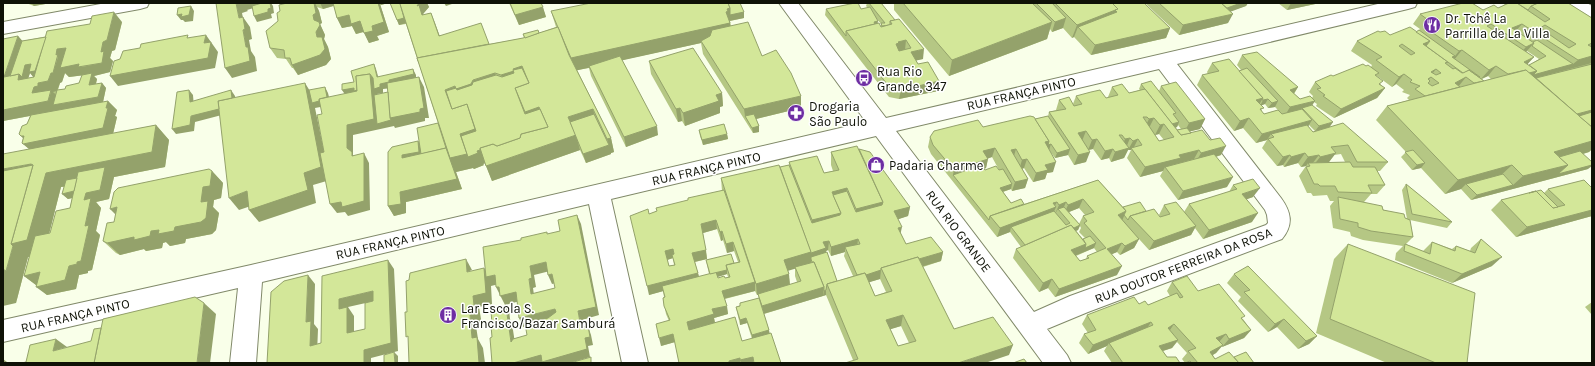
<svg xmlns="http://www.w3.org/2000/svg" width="1595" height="366" font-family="Karla,sans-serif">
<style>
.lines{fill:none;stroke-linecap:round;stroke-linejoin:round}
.street-casing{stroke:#808969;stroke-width:2}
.street{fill:#fff;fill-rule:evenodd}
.wall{fill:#b5c784;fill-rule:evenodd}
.shaded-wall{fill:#94a26b;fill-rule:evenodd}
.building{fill:#d3e799;stroke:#94a26b;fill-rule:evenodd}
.labels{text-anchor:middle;stroke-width:3;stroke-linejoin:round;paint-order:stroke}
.poi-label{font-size:13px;fill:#0f1207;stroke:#fff;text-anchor:start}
.street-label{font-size:13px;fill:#0f1207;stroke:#fff}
</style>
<rect width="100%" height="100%" fill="#f9ffe9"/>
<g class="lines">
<g class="street-casing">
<g id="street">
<polygon points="106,3 149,3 147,7 140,9 3,34 3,22"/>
<path d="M779 3H798L886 118 1382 3H1417L1415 7 1408 9 1177 64 1281 198C1291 212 1294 224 1282 239L1088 312 1047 329 1067 355 1071 363H1043L876 136 611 199 648 363H622L589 204 262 282 256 363H230L238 288 3 342V320L251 265 866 122ZM1159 69 1265 210 1267 215 1268 223 1266 225 1070 296 1034 312 896 131Z"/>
<path d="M1565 3H1587L1592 6V21C1582 19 1570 12 1565 3Z"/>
</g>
</g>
<use href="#street" class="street"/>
</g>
<g class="wall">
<polygon points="26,3 51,3 34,6"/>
<polygon points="287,3 388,3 381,5 380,4 389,32 377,36 379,40 369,43 364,32 356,34 352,26 342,28 337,18 334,6 323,9 317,7 319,11 322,23 320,24 325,35 324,39 328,47 331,59 326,65 298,75 293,68 292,68 286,59 277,58 270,48 278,21 280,11"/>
<polygon points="390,3 427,3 429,7 423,14 423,15 431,13 439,35 489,44 524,38 523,34 539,33 556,27 551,11 744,18 730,21 731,26 762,56 801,96 801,108 756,119 759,126 759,132 753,133 703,54 701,43 622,60 658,135 626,147 591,76 589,68 577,70 611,138 614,152 611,153 611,154 586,163 580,150 492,181 485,163 483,164 484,165 474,169 473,168 456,172 462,189 406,202 406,213 394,216 388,206 418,141 420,143 438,123 406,24 399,25"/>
<polygon points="509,3 541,3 546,17 519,25"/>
<path d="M867 3H881L923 59 916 60 918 64 939 81 938 91 899 99 889 97 825 15 826 9H861L868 8 866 6ZM876 18 881 24V26L877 24Z"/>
<polygon points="894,3 1144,3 1170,28 1166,38 1091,55 1074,37 1072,38 1063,28 1052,32 1050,29 1047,39 949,76 894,10"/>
<polygon points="1145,3 1248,3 1246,6 1230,11 1228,23 1179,35"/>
<polygon points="1278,3 1320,3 1287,10"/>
<path d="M1502 3H1568L1592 18V149L1589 152 1583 154 1588 169 1471 200 1461 189 1445 194 1421 168 1412 170 1401 157 1406 152 1376 120 1387 106 1409 100 1407 98 1410 95 1402 92 1404 90 1396 84 1392 87 1377 76 1381 85 1385 88 1377 98 1334 118 1316 106 1317 104 1314 102 1312 105 1330 127 1388 162 1380 171H1377L1385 185 1377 194H1371L1364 202 1407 219 1402 190 1406 184 1452 222 1447 228 1410 220 1413 237 1406 244 1423 251 1432 242 1452 249 1456 246 1470 251 1471 248 1481 239 1492 266 1452 283 1395 260 1396 253 1403 246 1363 240 1351 236 1350 232 1333 228 1330 206 1334 201H1330L1327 195 1313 196 1311 193H1307L1299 176 1306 166 1301 167 1298 163 1284 167 1283 165 1277 166 1262 148 1267 140 1256 143 1243 128 1234 131 1197 85 1202 75 1208 74 1207 72 1212 63 1239 71 1241 70 1237 65 1242 55 1298 87 1294 94 1300 99 1312 98 1313 96 1309 92 1315 82 1333 76 1366 66 1371 67 1372 65 1351 51 1357 41 1380 32 1390 35 1416 32 1419 30 1420 29 1413 24 1420 14 1483 10 1498 8 1505 5ZM1527 51 1539 59 1529 65 1527 64 1534 57 1526 52ZM1488 76 1491 79 1484 81 1482 79ZM1265 104 1268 108 1275 107 1278 110 1264 114 1262 112 1261 105ZM1309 125 1315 131 1313 132 1308 126ZM1341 154 1345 162H1329L1334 155Z"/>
<path d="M122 22 115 50 112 51 110 58 113 61 110 72 94 76 97 79 96 84 102 83 106 88 103 102 108 101 117 110 115 116 117 117 113 134 156 125 169 140 165 167 114 177 109 199 96 202 101 208 96 231 100 235 92 270 88 271V273L79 275 76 289 47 295 36 285 24 276 29 257H28L16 303 29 149 22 143 23 138 19 134 27 124 30 116 3 121 18 36 22 41ZM30 73 34 77 28 78ZM65 73 69 77 85 75 79 83 65 89 58 90 60 83 62 82ZM61 187H64L62 194 68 199 72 198 70 208 50 233H49Z"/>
<polygon points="649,61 722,93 723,106 720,107 720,113 685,126 682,121 678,122 651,74"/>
<path d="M1141 84 1159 91 1161 86 1205 119 1200 129 1190 131 1191 133 1221 155 1216 157 1227 187 1178 200 1160 176 1163 171 1140 177 1127 158 1131 150H1128L1124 158 1111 162 1109 158 1101 160 1093 149 1088 150 1086 162 1074 165 1068 155 1055 158 1049 150 1053 172 1047 173 1045 179 1033 182 1024 168 1022 169 1028 179 1025 188 1012 191 1011 189 1003 192 1011 203 1024 204 1098 180 1123 207 1146 211 1160 217 1159 215 1164 205 1184 212 1189 204 1229 192 1233 185 1253 197 1247 199 1252 222 1203 239 1195 228 1191 235 1149 250 1139 239 1134 248 1120 255 1117 252 1112 254 1117 275 1055 297 1048 288 1039 292 1013 258 1016 249 1021 247 1010 232 997 237 931 154 928 147 930 137 983 127 1035 119 1048 116 1049 112 1057 110H1056L1059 100 1073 104 1076 96 1106 98H1109L1108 97 1112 87 1129 93 1140 90 1139 89ZM1178 125 1181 129 1177 130 1175 128 1177 127ZM1153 132 1155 135 1159 134 1164 140 1159 141ZM992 157 999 170H985L984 169 986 168 988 158ZM1079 208 1085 215 1083 216 1079 224 1069 212ZM1080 226 1081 228 1079 232 1085 238 1083 239 1076 231 1078 230ZM1094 248 1097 252 1087 256 1086 259 1080 261 1076 256Z"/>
<polygon points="699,130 727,134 728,139 703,145 700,136"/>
<path d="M859 149 910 207 908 216 898 219 901 234 906 244 943 252 941 261 923 267 954 329 1009 355 853 360 826 295 764 314 769 330V334L781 363H679L675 342 661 346 669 321 666 314 663 298 664 297 663 291 649 295V214L722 191 721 178 780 167 789 165V162L824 173 833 171 831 165V152ZM717 229 721 241 723 240 727 253 734 251 738 262 734 263 706 260 709 274 699 277 695 262 707 259 703 233ZM828 250 831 256 845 252 844 256 853 276 837 281 826 252V251ZM673 258 674 265 669 266 667 260ZM795 268V276L797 282 790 285 788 270ZM727 274 728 277 725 278H718L717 277ZM880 279 886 292 875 296 869 282ZM755 291 757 295H758L759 298 736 307 737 312 740 325 747 323 752 339 742 341 715 323 714 318 728 314 725 299ZM901 326 909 343 898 346 890 329Z"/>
<polygon points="212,171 223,183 221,198 214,200 213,207 219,213 216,230 212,234 186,239 185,243 170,246 166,242 163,243 162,248 146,251 144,249 120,255 116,253 103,241 114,222"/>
<polygon points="1592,188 1592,216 1516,237 1491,210 1501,200 1529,193 1544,193 1548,189"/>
<polygon points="1348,244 1467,363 1387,363 1316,333 1334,259"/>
<polygon points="1234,274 1317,336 1309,344 1298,349 1277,327 1268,332 1238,301 1241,297 1227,283"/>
<polygon points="1172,282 1198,291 1243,319 1251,330 1244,338 1222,347 1222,346 1216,353 1213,355 1215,359 1234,357 1254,363 1185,363 1182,359 1187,353 1177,342 1172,348 1163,351 1167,357 1180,363 1112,363 1104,351 1107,346 1088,354 1079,343 1084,334 1088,333 1082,324 1087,315 1139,304 1148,305 1170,296 1167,291"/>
<polygon points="1592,302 1592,315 1585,307"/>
</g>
<g class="shaded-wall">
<polygon points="31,3 51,3 34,6"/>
<polygon points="236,3 271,3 273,6 274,13 271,14 272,18 257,22 254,16 268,9 270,3 247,10 248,11 242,13 245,28 239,18"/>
<polygon points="314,3 315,3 319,11 322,23 320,24 325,35 324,39 328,47 331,59 326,65 298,75 292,65 317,37 313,15"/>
<polygon points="320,3 335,3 336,5 323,9"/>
<polygon points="378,3 388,3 381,5 380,4 389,32 377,36 379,40 369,43 364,33"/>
<polygon points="400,3 408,3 407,23 399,25 397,20"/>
<polygon points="419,3 427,3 429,7 423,14 427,25 417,6"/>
<polygon points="444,3 455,3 446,6"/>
<polygon points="1241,3 1248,3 1246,6 1219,16 1221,10"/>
<polygon points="1291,3 1320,3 1287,10"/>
<polygon points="191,6 194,11 193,21 185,22 183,20 181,20 177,15"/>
<polygon points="543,7 546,17 519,25 515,15"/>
<polygon points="730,8 744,12 744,18 729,21 730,23 731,36 701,41 701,43 574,71 571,58 726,12 727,9"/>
<polygon points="1118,9 1113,22 1078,27 1074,37 1072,38 1077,25"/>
<path d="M114 12 122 22 115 50 112 51 110 58 113 61 110 72 94 76 97 79 94 91 89 85 91 76 87 77 85 75 69 77 65 73 62 82 60 83 57 91 53 92 61 99 60 104 98 97 102 83 106 88 103 102 3 121V110L41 102 32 93 34 87 38 86V83L48 81 51 73H53L58 57 56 55 57 49 66 48 74 57 66 59 65 62 67 64V66L79 64 82 67 102 63 103 55 101 52 103 42 107 40ZM51 92 48 101 42 102 43 97 47 96 48 93Z"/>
<polygon points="431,13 435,23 443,45 439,36"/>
<polygon points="1233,14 1228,23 1179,35 1183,25"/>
<polygon points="349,15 360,21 366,31 356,34 352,26 342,28 337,18"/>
<polygon points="243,17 250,27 252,39 249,40 251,51 255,57 257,71 232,78 225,68 246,47 243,30"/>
<polygon points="1066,18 1063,28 1052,32 1055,22"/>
<polygon points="878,21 877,27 873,27 874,22"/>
<polygon points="1052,22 1047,39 949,76 952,60"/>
<polygon points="1522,24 1514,33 1512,28"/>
<polygon points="1170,28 1166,38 1091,55 1095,45"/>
<polygon points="206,35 218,52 215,68 118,86 110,76 204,43"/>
<polygon points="18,36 27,46 19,74 25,65 31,64 41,70 34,78 30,73 27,82 4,77"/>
<polygon points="906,40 905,50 898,52 896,44 898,42"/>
<polygon points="1430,41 1422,51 1423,44"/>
<polygon points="1534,43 1525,53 1517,57 1526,47"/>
<polygon points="924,49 923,59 910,62 911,52"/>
<polygon points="1462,50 1454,60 1452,57 1455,56 1459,51"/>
<polygon points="1592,56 1592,63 1503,87 1512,77 1537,71 1573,64 1578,60"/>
<polygon points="1534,57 1525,67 1524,62"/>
<polygon points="374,64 376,69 380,83 377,77"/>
<polygon points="522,66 527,80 507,90 501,75 513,69"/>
<polygon points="1496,66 1488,76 1481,79 1489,70"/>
<polygon points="413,69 416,75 416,80 392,88 383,89 383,93 377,94 379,123 390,118 419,77 424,87 429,118 425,118 425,121 395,128 394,126 353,135 353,155 358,161 358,165 347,148 347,125 362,95 346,96 342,90 370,74 380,84"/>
<polygon points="1436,69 1429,78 1431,77 1423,87 1431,72"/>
<polygon points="495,73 501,88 467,106 482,143 477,151 494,146 499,158 483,164 484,165 474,169 473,168 456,172 462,189 406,202 406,213 394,216 388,206 400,192 402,155 418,141 423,151 460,134 458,124 445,90"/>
<polygon points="1404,74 1396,84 1392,87 1399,77"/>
<polygon points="1466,77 1458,87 1455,83"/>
<polygon points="939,81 938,91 899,99 901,90"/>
<polygon points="305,83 313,96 325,87 328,93 331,105 315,108 330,180 313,185 316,203 259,222 249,210 304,173"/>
<polygon points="1298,87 1292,96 1290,90"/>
<polygon points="1385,88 1377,98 1334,118 1341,109"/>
<polygon points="189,90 193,95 194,108 190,102"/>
<polygon points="231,90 235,96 237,111 195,122 194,131 176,134 172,129"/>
<polygon points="722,93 723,106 720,107 720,113 685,126 683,113 716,95"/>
<polygon points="801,96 801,108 748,121 745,116 744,109"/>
<polygon points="1263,98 1257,108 1256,100"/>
<polygon points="1268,99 1265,104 1260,106 1263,100"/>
<polygon points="108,101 117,110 115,116 117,117 112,138 34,153 23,144 28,143 21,136 106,108"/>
<polygon points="1278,101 1275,107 1268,108 1272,103"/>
<polygon points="1315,101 1309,110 1302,108 1299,113 1284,117 1290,107"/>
<polygon points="539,107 544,121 530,126 525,112"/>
<polygon points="680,108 682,121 678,122 676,109"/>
<polygon points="593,109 597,124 573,131 568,117"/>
<polygon points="1592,110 1592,119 1574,115"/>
<polygon points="1154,118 1149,128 1144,129 1149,119"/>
<polygon points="1249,118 1243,128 1234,131 1240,121"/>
<polygon points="1205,119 1200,129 1184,133 1189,123"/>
<polygon points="1312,120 1306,130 1274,137 1271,134 1267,140 1256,143 1262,134"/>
<polygon points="1179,122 1177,127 1171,129 1172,124"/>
<polygon points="1333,122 1329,128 1315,131 1319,126"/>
<polygon points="1164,124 1159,134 1155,135 1160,125"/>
<polygon points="156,125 169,140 165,167 114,177 109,199 96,202 101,208 96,231 100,235 92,270 88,271 88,273 79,275 76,289 47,295 36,287 65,280 69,266 77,264 77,262 81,261 88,230 85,226 90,205 84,200 86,193 100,190 102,179 88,182 85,195 68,199 62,194 80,190 81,183 61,187 44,254 28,257 16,303 3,306 3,271 4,269 6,271 13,246 11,244 13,243 31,181 3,186 3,169 31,164 45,176 46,173 152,152"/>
<polygon points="657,126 658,135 626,147 624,137"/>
<polygon points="759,126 759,132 753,133 752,128"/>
<polygon points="1086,131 1082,141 1078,133"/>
<polygon points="727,134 728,139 703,145 702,140"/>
<polygon points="576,135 580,150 492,181 486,166"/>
<polygon points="611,138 614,152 611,153 611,154 586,163 583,154 609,145 607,139"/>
<polygon points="1130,138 1126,148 1121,149 1125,139"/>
<polygon points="1097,139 1093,149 1088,150 1092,140"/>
<polygon points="1138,139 1133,149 1131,148 1131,150 1128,150 1133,141"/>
<polygon points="1049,141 1051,144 1049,150 1045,142"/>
<polygon points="1592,141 1592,149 1589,152 1548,164 1554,152"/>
<polygon points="1226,146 1221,155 1196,162 1201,153"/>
<polygon points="995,148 992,157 981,161 983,151"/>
<polygon points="1129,148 1124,158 1111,162 1115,152"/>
<polygon points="1016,149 1013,159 1011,150"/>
<polygon points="1070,149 1068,155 1055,158 1057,153"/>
<polygon points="1113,149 1109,158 1101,160 1105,151"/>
<polygon points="1199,150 1194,159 1165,167 1163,171 1140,177 1145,167 1179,155"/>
<polygon points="1090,152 1086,162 1074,165 1078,155"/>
<polygon points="364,153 369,163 370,210 348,216 345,212 337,213 330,204"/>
<polygon points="1305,153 1298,163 1284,167 1291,157"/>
<polygon points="1336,153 1329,162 1313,166 1320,157"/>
<polygon points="1290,155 1283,165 1277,166 1283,157"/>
<polygon points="1319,155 1312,164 1308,163 1306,166 1301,167 1308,157"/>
<polygon points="988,159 986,168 956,178 953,175 954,170"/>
<polygon points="1027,159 1024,168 1019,170 1022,160"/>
<polygon points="1056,162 1053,172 1047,173 1045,179 1033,182 1036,173 1045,165"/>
<polygon points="1425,163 1421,168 1412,170 1417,165"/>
<polygon points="1512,165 1497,179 1466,184 1461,189 1445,194 1458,180"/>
<polygon points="1568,165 1592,165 1592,166 1588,169 1471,200 1477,195 1513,185 1523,176"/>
<polygon points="212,171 223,183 221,198 214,200 213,207 219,213 216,230 212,234 186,239 185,243 170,246 166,242 163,243 162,248 146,251 144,249 120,255 107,243 151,231 175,227 201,202 203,187"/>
<polygon points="1233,177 1227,187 1178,200 1183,191"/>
<polygon points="1028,179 1025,188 1012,191 1015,182"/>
<polygon points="1012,184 1011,189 999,193 1000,188"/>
<polygon points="847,188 846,201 835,203 832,192"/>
<polygon points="1260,188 1253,197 1236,203 1242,194"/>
<polygon points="247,191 257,204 239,210 229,198"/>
<polygon points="1083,199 1079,208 1064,214 1068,205"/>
<polygon points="883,202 881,214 855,221 856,209"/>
<polygon points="1057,202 1054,207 1056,207 1052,216 1011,227 1010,232 997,237 1000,228"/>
<polygon points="1066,202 1062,212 1058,209 1055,214 1059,205"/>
<polygon points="117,207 122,221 110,209"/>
<polygon points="910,207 908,216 893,221 894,211"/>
<polygon points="1592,210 1592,216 1516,237 1527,227"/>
<polygon points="1126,211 1122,221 1118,215"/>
<polygon points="841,213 840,225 811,232 812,220"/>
<polygon points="1258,213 1252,222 1203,239 1209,230"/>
<polygon points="577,215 581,224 599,315 582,320 583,330 580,322 578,311"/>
<polygon points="716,220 717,229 703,233 701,224"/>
<polygon points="1080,225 1078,230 1025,252 1027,247"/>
<polygon points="1196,226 1191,235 1149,250 1154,241"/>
<polygon points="902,227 900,236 898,228"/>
<polygon points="722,231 723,240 721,241 720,232"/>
<polygon points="858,239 857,248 845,247 845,252 831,256 831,247"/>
<polygon points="1139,239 1134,248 1120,255 1125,246"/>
<polygon points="829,241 828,250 826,251 825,257 811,259 811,264 784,272 784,260 823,242"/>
<polygon points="733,242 734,251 727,253 726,244"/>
<polygon points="1096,243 1094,248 1067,259 1071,250 1086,244"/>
<polygon points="1122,243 1117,252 1103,258 1107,249"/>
<polygon points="673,249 675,258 672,255 673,258 667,260 665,251"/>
<polygon points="706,250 707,259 694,262 692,253"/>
<polygon points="943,252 941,261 886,277 882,270"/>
<polygon points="1502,257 1492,266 1452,283 1462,274"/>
<polygon points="466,259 472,270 467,272"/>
<polygon points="388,260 394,269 398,351 371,358 371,363 364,363 364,350"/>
<polygon points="546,262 550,271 534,275 536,287 533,288 535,302 531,294 529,279 530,266"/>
<polygon points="1122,266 1117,275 1055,297 1059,289"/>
<polygon points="484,268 489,276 495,275 499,284 491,286 492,304 479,307 482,325 476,326 478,339 483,348 485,363 479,363 472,338 470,315 473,296"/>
<polygon points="727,270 727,274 711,279 710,274"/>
<polygon points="881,270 880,279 857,286 858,277"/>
<polygon points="40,272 51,281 36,285 24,276"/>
<polygon points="698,273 700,281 649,295 647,286"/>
<polygon points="552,274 556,283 552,284 548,275"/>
<polygon points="789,274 790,286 757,295 756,284"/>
<polygon points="308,275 315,284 314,324 318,329 317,354 310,346 306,322"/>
<polygon points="1052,279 1048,288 1039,292 1043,283"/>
<polygon points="755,282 755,291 723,299 722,291"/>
<polygon points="496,287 499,287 516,292 520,301 505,305"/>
<polygon points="824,287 823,296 763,314 762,306"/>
<polygon points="826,290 826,295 823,296 824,291"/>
<polygon points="373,291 379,300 348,307 354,316 354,342 347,333 339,309 339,299"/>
<polygon points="204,303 216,314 210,363 197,363"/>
<polygon points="506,306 509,311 511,326 513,330 516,350 511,342"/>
<polygon points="727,306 728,314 714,318 715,323 689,330 687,322 712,309"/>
<polygon points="555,309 559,317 523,327 519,318"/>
<polygon points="903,315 901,326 885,331 886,320"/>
<polygon points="746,318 747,323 740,325 740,320"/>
<polygon points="1284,319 1277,327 1268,332 1275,324"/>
<polygon points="1151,322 1146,330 1109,343 1107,346 1088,354 1093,345"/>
<polygon points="1174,324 1168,333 1168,328"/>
<polygon points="588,326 591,335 593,345 588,346 590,357 570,363 513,363 585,338"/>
<polygon points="769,330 770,335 752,340 752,335"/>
<polygon points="1251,330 1244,338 1222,347 1229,339"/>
<polygon points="673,334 675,342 661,346 659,338"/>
<polygon points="1226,334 1219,342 1216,338"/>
<polygon points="1317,336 1309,344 1298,349 1306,341"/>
<polygon points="56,339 67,347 53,351"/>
<polygon points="1178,340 1172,348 1153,354 1159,346"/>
<polygon points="1013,345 1009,355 985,363 958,363"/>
<polygon points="1223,345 1216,353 1203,360 1210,352"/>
<polygon points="394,352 398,356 398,363 395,363"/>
<polygon points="753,357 753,363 741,363 740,360"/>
<polygon points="740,358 740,363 729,363 729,361"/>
<polygon points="3,359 7,362 7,363 3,363"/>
</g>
<g class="building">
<polygon points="216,3 236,3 239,18 243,17 245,29 243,30 246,47 248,47 250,61 225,68"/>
<polygon points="262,3 270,3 271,8 268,9 268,12 254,16 252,6"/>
<polygon points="287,3 314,3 316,13 313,15 314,20 319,22 320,25 316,32 317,37 322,37 325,49 320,55 292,65 290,58 285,58 284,50 270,48 266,31 278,21 277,13 280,11 279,5"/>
<polygon points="333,3 378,3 384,22 372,26 373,31 364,33 360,21 351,24 349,15 337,18"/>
<polygon points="390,3 400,3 404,18 397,20"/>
<polygon points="402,3 419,3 417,6 419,5 422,15 431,13 439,36 481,23 489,44 417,58 419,63 400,4"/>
<polygon points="510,3 541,3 543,7 515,15"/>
<polygon points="591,3 728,3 730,8 727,9 728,11 726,12 730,23 571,58 551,11"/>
<polygon points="728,3 740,3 744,12 730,15 730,8"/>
<polygon points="855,3 858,3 861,9 870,7 878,21 874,22 875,24 846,31 846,36 826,9"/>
<polygon points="869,3 881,3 895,20 890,21 890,25 882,26 881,23 885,23"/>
<polygon points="903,3 1032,3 1052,22 952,60"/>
<polygon points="1036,3 1052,3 1066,18 1055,22"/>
<polygon points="1055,3 1112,3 1118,9 1077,25"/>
<polygon points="1112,3 1144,3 1170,28 1095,45 1078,27 1117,12 1115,10 1118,9"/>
<polygon points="1159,3 1221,3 1233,14 1183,25"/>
<polygon points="1221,3 1241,3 1227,8"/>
<path d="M1463 3H1472L1483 10 1494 5 1498 8 1509 3H1517L1545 22 1550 19 1531 6 1538 3H1568L1592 18V43L1588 45 1592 47V56L1578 60 1522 24 1512 28 1534 43 1526 47 1491 24 1487 26 1534 57 1524 62 1537 71 1529 73 1526 70 1508 74 1496 66 1489 70 1462 50 1459 51 1423 26 1431 22 1420 14ZM1545 25 1576 44 1569 48 1540 28Z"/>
<polygon points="1517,3 1538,3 1531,6 1528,10"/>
<polygon points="191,6 189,15 181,17 182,14 177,15 178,8"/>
<polygon points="114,12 107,40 103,42 101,52 104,51 102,63 78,67 79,64 60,68 66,48 57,49 56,55 58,54 53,73 51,73 48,81 38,83 38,86 34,87 32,93 51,90 48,101 3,110 3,39 18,36 4,77 19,74 18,80 34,77 47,31 90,24 92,16"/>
<path d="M899 19 924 49 911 52 918 64 928 62 939 81 901 90 890 88 846 31 879 23 881 27 892 24 890 21ZM906 40 911 48 899 51 896 44 899 43 898 42Z"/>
<polygon points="748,22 762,56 776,50 791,73 801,96 744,109 701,41 710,36 712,30"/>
<polygon points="558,27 569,55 611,138 607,139 593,109 568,117 576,135 486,166 480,148 493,144 497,146 520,138 521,134 548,127 539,107 525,112 515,88 529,83 522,66 513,69 514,71 501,75 495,73 473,80 471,84 456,89 455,86 445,90 452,109 467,104 475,129 460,134 467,154 450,158 417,58 523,38"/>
<path d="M1410 27 1430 41 1423 44 1448 62 1445 63 1453 69 1455 68 1462 73 1469 70 1484 81 1474 83 1466 77 1455 83 1460 87 1425 96 1415 89 1420 86 1410 82 1412 80 1404 74 1399 77 1376 60 1382 57 1357 41 1378 31 1380 32 1385 31 1390 35ZM1402 44 1415 53 1411 55 1399 46ZM1436 69 1441 73 1436 75 1431 72ZM1431 77 1439 83 1432 86 1428 83 1430 81 1428 79Z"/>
<polygon points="538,30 539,33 525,38 523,34"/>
<polygon points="1419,30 1455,56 1452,57 1480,77 1479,77 1469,70 1463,73 1426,46 1430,41 1416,32"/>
<polygon points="188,35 187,38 206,35 204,43 211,42 208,58 110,76 114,61 120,59 123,51 140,48 141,44"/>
<polygon points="46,37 35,71 29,72 31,64 25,65 22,77 19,74 10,76 22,41"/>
<polygon points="1537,40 1573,64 1533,75 1537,71 1529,65 1546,56 1532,46 1534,43 1533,42"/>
<polygon points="693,48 722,93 716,95 719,101 683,113 680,108 676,109 649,61"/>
<polygon points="1257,52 1298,87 1290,90 1300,99 1310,96 1315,101 1290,107 1242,55"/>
<polygon points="620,56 657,126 624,137 589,66"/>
<polygon points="1229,59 1263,98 1256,100 1264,108 1260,109 1264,114 1278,110 1282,114 1302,109 1312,120 1262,134 1249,118 1240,121 1202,75 1219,71 1212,63"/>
<polygon points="374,64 377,77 413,69 414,74 389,80 389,82 380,84 380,87 374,89 373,78 370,74 356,76 357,90 354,91 354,88 342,90 342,84 354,82 351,71"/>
<polygon points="1363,64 1366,66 1368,65 1379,73 1375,75 1383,81 1379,84 1385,88 1341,109 1323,96 1325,95 1317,89 1321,88 1315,82 1331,75 1333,76"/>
<polygon points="1592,64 1592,110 1577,114 1536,78"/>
<polygon points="522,68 529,83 515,88 525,114 540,109 548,127 521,134 520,138 497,146 493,144 480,148 480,150 477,151 478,153 468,157 461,136 476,131 467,104 452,109 446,91 456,88 457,90 472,85 473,82 496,75 502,77 514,73 513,70"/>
<polygon points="1247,68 1278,101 1272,103 1268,99 1263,100 1262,100 1263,98 1239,71"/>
<polygon points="1526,70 1592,127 1592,141 1554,152 1568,165 1523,176 1512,165 1458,180 1387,106"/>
<polygon points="92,73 89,85 102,83 98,97 53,105 57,90 65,89 66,86 79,83 82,75"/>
<polygon points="370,74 374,119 347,125 347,148 352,152 352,156 364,153 364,201 342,207 341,202 330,204 320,153 324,152 317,115 322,114 319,99 357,91 356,76"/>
<polygon points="419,77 424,108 420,109 420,112 390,118 387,83"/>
<polygon points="1151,81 1176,113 1173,114 1179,122 1172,124 1176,129 1141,84"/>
<polygon points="1176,82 1205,119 1189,123 1161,86"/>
<polygon points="305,83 321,167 304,173 308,190 249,210 247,191 229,198 218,101"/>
<path d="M1122 84 1129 93 1145 89 1181 135 1202 130 1210 140 1220 138 1226 146 1201 153 1199 150 1179 155 1181 158 1145 167 1131 148 1142 145 1138 139 1133 141 1130 138 1125 139 1122 135H1119L1129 148 1115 152 1113 149 1105 151 1097 139 1092 140 1086 131 1078 133 1090 152 1078 155 1049 112 1066 109 1059 100 1069 97 1074 106 1082 104 1076 96 1091 92 1100 90 1106 98 1118 95 1112 87ZM1143 117H1147L1149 119 1154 118 1160 125 1164 124 1174 137 1159 141Z"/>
<polygon points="325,87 327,97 319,99 319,101 312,103 309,90"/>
<polygon points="189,90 190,102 231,90 232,98 218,101 219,109 191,116 190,125 172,129 177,92"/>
<polygon points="388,92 390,118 391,120 377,124 374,95"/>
<polygon points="108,101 106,108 108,108 103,128 23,144 22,143 24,136 21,136 19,134 22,126 27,124 31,115"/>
<polygon points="1312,105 1333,122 1319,126 1302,108"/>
<polygon points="1592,112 1592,127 1579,116"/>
<polygon points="594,114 609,145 583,154 570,122"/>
<polygon points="754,114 759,126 752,128 745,116"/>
<polygon points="1030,116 1034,117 1049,141 1045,142 1056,162 1045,165 1048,170 1036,173 1027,159 1022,160 1016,149 1011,150 1028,179 1015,182 995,148 983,151 988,159 954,170 933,145 930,137 934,131 978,120 983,127"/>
<polygon points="1048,116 1070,149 1057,153 1051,144 1048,145 1049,141 1035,119"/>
<polygon points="438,123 446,148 421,154 417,128"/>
<polygon points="1343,123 1388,162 1357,162 1348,145 1331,147 1336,153 1320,157 1319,155 1308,157 1305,153 1291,157 1290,155 1283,157 1268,139 1274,137 1271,134 1307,125 1313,132"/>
<polygon points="724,124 727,134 702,140 699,130"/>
<polygon points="156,125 152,152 46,173 27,240 11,244 33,165 31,164 3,169 3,154"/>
<polygon points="1187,128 1191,133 1181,135 1177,130"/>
<polygon points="418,141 419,152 402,155 402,158 446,148 457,179 400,192 401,204 388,206 388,152 392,147"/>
<polygon points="857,146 883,202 856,209 847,188 832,192 841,213 812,220 789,162 817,156 824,173 839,170 831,152"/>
<polygon points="859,149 870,152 910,207 894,211 902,227 898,228 906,244 931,237 943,252 919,259 918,257 881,268 881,270 866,275 865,273 857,275 845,247 860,244 858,239 831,247 829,241 823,242 826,248 811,253 780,167 789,165 812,223 840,215 841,213 833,195 847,191 856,212 882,205 883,202"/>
<polygon points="1413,150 1425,163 1417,165 1405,152"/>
<polygon points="1580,151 1592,162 1592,165 1558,174 1568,165 1559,157"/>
<polygon points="1214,154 1233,177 1183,191 1165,167"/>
<polygon points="1350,162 1353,167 1375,167 1385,185 1368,185 1372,193 1338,192 1335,186 1320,186 1318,184 1314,184 1306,167 1310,166 1308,163"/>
<polygon points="33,165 11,244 13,246 6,271 3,269 3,171"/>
<polygon points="779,165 811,252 784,260 789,274 756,284 721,178"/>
<polygon points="981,165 985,170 996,166 999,170 1003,169 1012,184 1000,188 1011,203 1021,199 1024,204 990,216 989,220 953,175"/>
<polygon points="105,167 100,190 86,193 84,200 91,198 85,226 89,225 81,261 77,262 77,264 69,266 65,280 36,287 40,272 24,276 35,236 50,233 56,211 70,208 78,172"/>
<polygon points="209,169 212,171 210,186 203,187 201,202 208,201 206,218 201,222 175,227 174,231 158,234 159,230 151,231 150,236 134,240 134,237 107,243 103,241 107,223 114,222 117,207 110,209 114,192 118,188"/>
<polygon points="1503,174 1513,185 1477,195 1466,184"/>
<polygon points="77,178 74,191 62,194 66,180"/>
<polygon points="1253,179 1260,188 1242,194 1258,213 1209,230 1189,204 1237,189 1233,185"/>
<polygon points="1098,180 1126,211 1118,215 1139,239 1125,246 1122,243 1107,249 1122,266 1059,289 1052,279 1043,283 1016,249 1071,225 1086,244 1071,250 1080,261 1089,258 1087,256 1106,248 1084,223 1087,221 1083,216 1094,212 1083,199 1068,205 1066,202 1059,205 1057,202 1053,203 1056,207 1000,228 990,216"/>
<polygon points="1584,180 1592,188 1592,210 1527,227 1501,200 1536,191 1553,208 1565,205 1548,189"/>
<polygon points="1406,184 1433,206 1452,222 1412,214"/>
<path d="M724 190 755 282 722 291 727 306 712 309 714 314 687 322 689 330 735 317 742 341 771 333 781 363H754L753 357 740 360V358L729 361V363H679L673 334 659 338 656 324 670 320 664 306 663 298 665 297 662 286 716 272 718 278 724 276 725 278 730 277 726 265 740 262 733 242 726 244 722 231 720 232 716 220 701 224 706 250 692 253 698 273 647 286 630 216 648 209 649 214 657 211 656 208 688 200V198ZM673 249 674 254 672 255 675 265 669 266 665 251Z"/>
<polygon points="1541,190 1558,207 1553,208 1536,191 1529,193"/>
<polygon points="1338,197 1382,206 1383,210 1404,214 1405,218 1410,220 1413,237 1371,231 1358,227 1358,223 1340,219"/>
<polygon points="1140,202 1146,211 1130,216 1128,220 1124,215 1126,211 1123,207"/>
<polygon points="1176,202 1196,226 1154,241 1130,216 1154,209 1160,217 1170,214 1164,205"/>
<polygon points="1064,207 1080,225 1074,228 1071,225 1025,245 1011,227 1054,211 1066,225 1070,223 1058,209"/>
<path d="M577 215 596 307 578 311 580 322H582L583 327 588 326 590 337 585 338 587 349 542 362 541 355 513 363H492L490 338 492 337 491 326 508 321 511 342 513 339 527 335 525 324 548 318 556 312 555 309 519 318 516 292 500 296 499 287H496L495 275 486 277 483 247 521 240V238L547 232V234L560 231 558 220ZM546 262 548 275 552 274 555 288 531 294 529 279 532 278 530 266Z"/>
<polygon points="1090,236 1096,243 1085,248 1086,244 1083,239"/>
<polygon points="1481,239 1502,257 1462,274 1404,251 1405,244 1430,254 1432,242 1455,251 1456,246 1475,253"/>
<polygon points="1348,244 1475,293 1467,363 1436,363 1330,319"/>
<polygon points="827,252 837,281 827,284 826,290 824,291 824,287 814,262 812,262 811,259 811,257"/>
<polygon points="731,254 734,263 726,265 727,270 710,274 706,260"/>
<path d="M918 257 954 329 993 317 1013 345 958 363H845L858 359 827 284 865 273 875 296 892 291 881 268ZM903 315 916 341 898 346 886 320Z"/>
<polygon points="466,259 467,272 484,268 486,293 473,296 475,314 470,315 472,338 477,337 479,363 409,363 408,336 406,337 405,312 407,312 406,281 409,280 410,273"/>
<path d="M388 260 391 343 364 350V363H267L271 292 284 281 308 275 306 322 311 321 310 346 321 343 322 276ZM373 291V301L365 303V329L347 333V307L339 309V299Z"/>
<polygon points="814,262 824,287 762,306 758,294 801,281 795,267"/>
<polygon points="1248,266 1317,336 1306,341 1284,319 1275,324 1244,292 1250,290 1234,274"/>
<polygon points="1187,276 1198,291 1219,284 1245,316 1241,318 1251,330 1229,339 1226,334 1216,338 1223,345 1210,352 1215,359 1229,352 1239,363 1198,363 1188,351 1196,348 1174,324 1168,328 1178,340 1159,346 1167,357 1176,357 1180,363 1123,363 1109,343 1153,325 1151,322 1093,345 1084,334 1096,330 1087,315 1134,297 1139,304 1145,301 1148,305 1177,293 1180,298 1183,297 1172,282"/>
<polygon points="195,297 204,303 197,363 94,363 103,319"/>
<polygon points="759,298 769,330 752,335 746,318 740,320 736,307 740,306 740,303"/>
<polygon points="506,306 508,321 492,325 491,310"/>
<polygon points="101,328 94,363 22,363 26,362 30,345 56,339 53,351 91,341 94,329"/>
<polygon points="394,352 395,363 384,363 384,355"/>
<polygon points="1246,352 1254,363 1239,363 1234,357"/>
<polygon points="591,357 591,363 570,363"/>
<polygon points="1024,359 1027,363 1013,363"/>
<polygon points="1190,361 1192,363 1185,363"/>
</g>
<defs>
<g id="restaurant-disc" transform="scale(0.9)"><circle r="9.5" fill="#6e2ea3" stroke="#fff"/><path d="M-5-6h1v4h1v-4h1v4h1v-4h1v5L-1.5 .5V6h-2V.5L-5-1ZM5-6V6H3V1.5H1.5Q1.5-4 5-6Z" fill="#fff"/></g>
<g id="bus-disc" transform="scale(0.9)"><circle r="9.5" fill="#6e2ea3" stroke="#fff"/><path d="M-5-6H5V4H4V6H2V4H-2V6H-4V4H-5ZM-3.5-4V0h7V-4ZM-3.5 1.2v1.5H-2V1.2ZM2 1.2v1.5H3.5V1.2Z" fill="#fff"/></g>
<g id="pharmacy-disc" transform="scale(0.9)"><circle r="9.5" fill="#6e2ea3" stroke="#fff"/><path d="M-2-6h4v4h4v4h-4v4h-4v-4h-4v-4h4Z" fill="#fff"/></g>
<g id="shop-disc" transform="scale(0.9)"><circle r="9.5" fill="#6e2ea3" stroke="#fff"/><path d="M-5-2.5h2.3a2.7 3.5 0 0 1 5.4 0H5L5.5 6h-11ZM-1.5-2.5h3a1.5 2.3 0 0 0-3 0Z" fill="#fff"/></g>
<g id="building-disc" transform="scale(0.9)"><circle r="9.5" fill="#6e2ea3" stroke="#fff"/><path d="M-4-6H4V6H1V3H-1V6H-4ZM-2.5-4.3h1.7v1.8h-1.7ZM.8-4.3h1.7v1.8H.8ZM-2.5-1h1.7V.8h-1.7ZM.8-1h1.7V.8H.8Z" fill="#fff"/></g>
</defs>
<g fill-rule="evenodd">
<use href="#restaurant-disc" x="1432" y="25"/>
<use href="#bus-disc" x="864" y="78"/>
<use href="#pharmacy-disc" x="796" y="113"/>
<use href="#shop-disc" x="876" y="165"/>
<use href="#building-disc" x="448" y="315"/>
</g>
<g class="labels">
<g class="poi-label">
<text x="1445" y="23">Dr. Tchê La<tspan x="1445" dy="15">Parrilla de La Villa</tspan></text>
<text x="877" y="76">Rua Rio<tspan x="877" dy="15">Grande, 347</tspan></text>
<text x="809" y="111">Drogaria<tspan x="809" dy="15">São Paulo</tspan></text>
<text x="889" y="170">Padaria Charme</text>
<text x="461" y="313">Lar Escola S.<tspan x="461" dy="15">Francisco/Bazar Samburá</tspan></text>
</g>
<g class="street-label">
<text transform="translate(1021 93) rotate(-13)" y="5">RUA FRANÇA PINTO</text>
<text transform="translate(706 168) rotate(-13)" y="5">RUA FRANÇA PINTO</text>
<text transform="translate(959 231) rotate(53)" y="5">RUA RIO GRANDE</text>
<text transform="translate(390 242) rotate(-13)" y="5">RUA FRANÇA PINTO</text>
<text transform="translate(1183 265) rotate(-21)" y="5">RUA DOUTOR FERREIRA DA ROSA</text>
<text transform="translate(75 315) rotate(-13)" y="5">RUA FRANÇA PINTO</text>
</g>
</g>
<rect width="1595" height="366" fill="none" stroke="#0f1207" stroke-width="8"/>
</svg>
